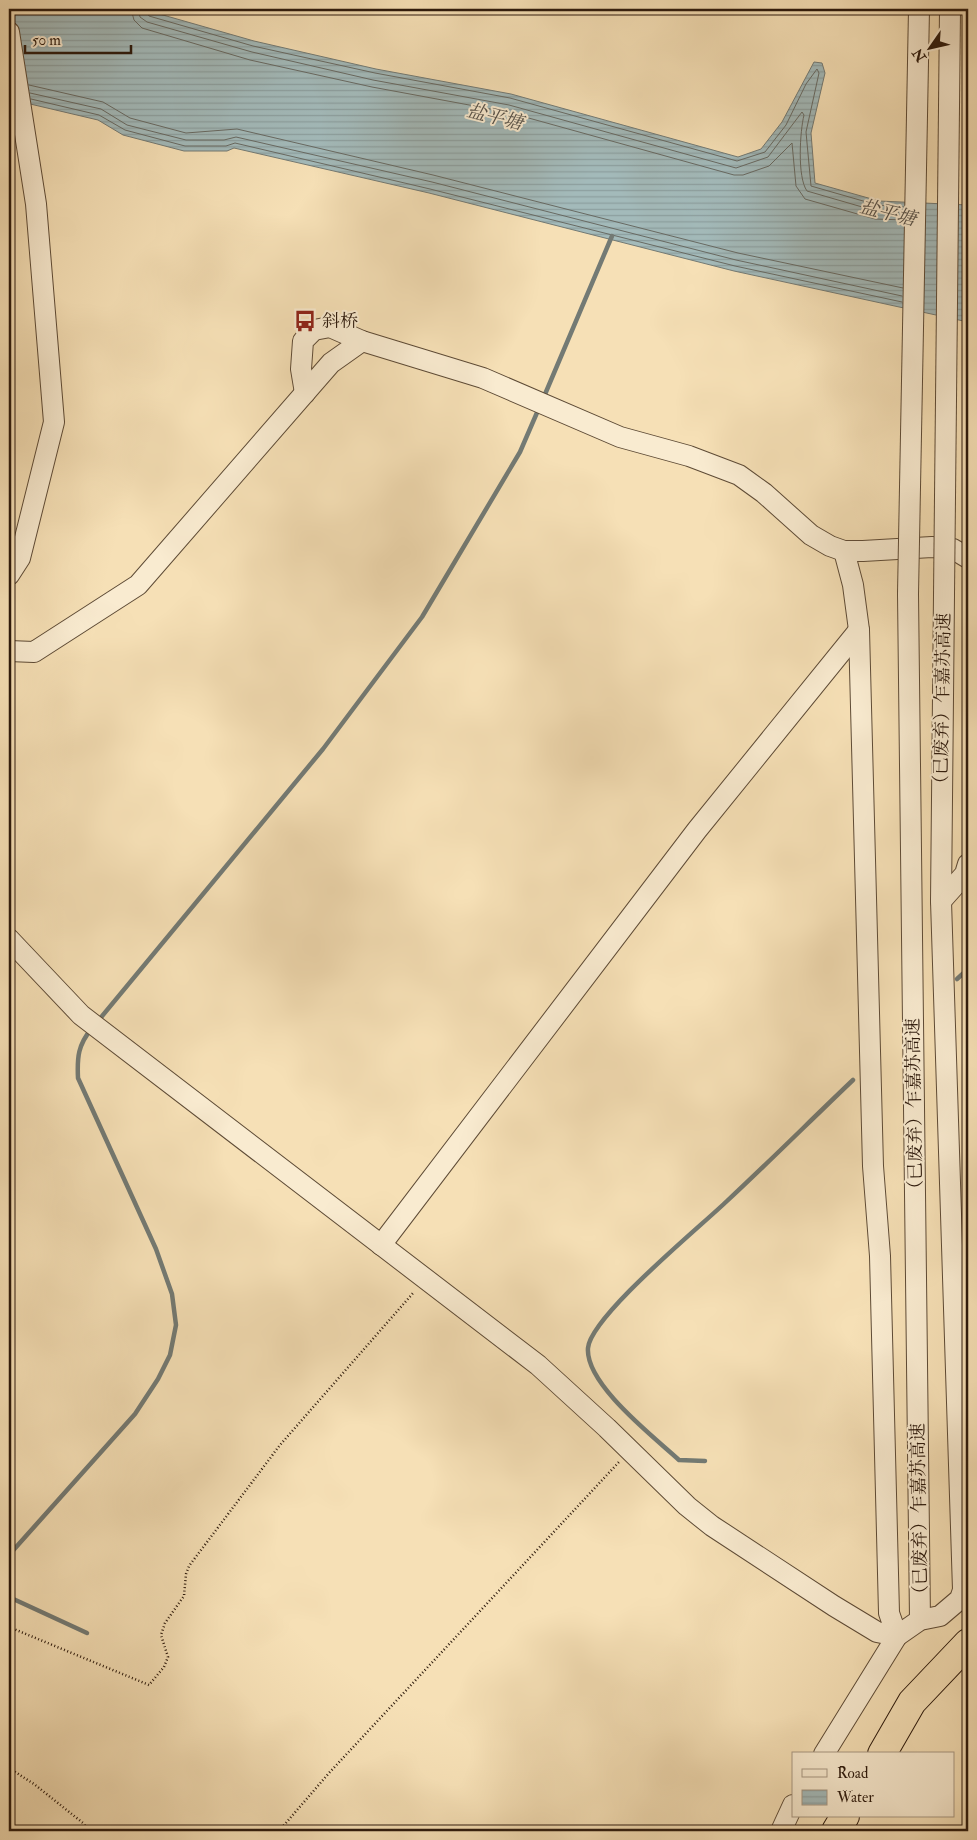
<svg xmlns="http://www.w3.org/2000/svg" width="977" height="1840" font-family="'IM FELL Double Pica','Noto Serif SC',serif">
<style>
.water{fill:url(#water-rules);stroke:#737a74}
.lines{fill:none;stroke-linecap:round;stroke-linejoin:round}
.shore{stroke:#686a63;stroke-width:1}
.stream{stroke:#737a74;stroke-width:4.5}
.minor-casing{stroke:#5e4b36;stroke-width:22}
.highway-casing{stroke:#2c190c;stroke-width:30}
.path{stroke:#2c190c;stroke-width:2.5;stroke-dasharray:1 2.5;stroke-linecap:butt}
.minor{stroke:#f9ebd0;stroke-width:20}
.highway{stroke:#f6e0b6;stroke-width:28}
.minor-bridge-casing{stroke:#5e4b36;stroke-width:22;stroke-linecap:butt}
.minor-bridge{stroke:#f9ebd0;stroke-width:20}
.labels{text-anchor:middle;stroke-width:4;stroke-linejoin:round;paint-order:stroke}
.poi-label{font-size:18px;fill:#2c190c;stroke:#f9ebd0;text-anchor:start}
.street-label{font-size:18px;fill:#2c190c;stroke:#f9ebd0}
.water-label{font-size:19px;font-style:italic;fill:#565149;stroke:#f9ebd0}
</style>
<defs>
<pattern id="water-rules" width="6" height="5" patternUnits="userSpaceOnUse" patternTransform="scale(1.25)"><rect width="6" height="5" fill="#a3baba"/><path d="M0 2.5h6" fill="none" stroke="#8c9f9f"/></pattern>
</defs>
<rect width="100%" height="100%" fill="#f6e0b6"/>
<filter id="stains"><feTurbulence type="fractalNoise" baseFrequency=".004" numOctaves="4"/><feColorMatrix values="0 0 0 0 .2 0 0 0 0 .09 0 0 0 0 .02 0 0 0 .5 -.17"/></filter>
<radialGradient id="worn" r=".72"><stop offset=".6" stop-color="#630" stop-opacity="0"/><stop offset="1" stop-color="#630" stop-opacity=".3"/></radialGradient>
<polygon class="water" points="9,9 142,9 254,41 376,69 511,94 738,157 761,149 782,122 814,62 822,63 825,73 811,133 815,183 879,201 968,205 968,322 734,271 429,193 234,148 227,151 184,151 123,135 98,120 9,99"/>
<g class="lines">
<g class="shore">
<polyline points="131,9 134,20 142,28 250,60 372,87 507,112 734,175 743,175 769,166 792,143 796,186 805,199 875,219 904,220"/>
<path d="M138 9 140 17 147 22 252 52 373 80 509 105 736 168 768 157 802 112 804 115C800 131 797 177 807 191L876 211 904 213"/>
<polyline points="145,9 149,16 253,46 375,73 510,98 737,161 765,152 786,125 806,84 817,69 819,73 806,132 811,186 877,205 904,207"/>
<polyline points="29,85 103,102 130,118 186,133 237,129 433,175 738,253 903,288"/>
<polyline points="30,93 101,109 127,125 186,140 224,140 236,137 432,182 736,260 902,296"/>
<polyline points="31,99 99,115 125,130 185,146 226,146 235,143 430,189 735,266 902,302"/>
</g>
<g class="stream">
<polyline points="543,399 612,236"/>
<polyline points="957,979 968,969"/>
<polyline points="98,1021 323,749 422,617 520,452 539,408"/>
<path d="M705 1461 679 1460C654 1437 585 1384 588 1348 591 1316 700 1227 727 1201 770 1161 811 1120 853 1080"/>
<path d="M9 1555 135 1414 158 1379 170 1355 176 1325 172 1294 156 1249 78 1078C77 1057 78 1045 92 1028"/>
<polyline points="9,1597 87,1633"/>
</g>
<g class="minor-casing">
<g id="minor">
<polyline points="9,32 36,204 54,422 20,558 9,575"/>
<polyline points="305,393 301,369 303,341 314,330 330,327 362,341 483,378 620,437 689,456 739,475 764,493 811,535 830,546 844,551 863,551 932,547 953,549 968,558"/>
<polyline points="844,551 853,585 859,630 873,1166 880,1256 889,1613 897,1636"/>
<polyline points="908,594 920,1620"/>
<polyline points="9,651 34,652 138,585 331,363 362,341"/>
<polyline points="941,901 965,874 968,864"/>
<polyline points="9,939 81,1015 538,1365 607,1428 687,1506 712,1526 834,1606 877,1632 897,1636"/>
<polyline points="381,1245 697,830 859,630"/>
<polyline points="824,1754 897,1636 920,1620 940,1616 960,1599 963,1590 941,901 944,595"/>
<polyline points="781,1831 793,1805"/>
</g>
</g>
<g class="highway-casing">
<g id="highway">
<polyline points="882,1754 912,1702 968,1643"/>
<polyline points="836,1831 845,1816"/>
</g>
</g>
<g class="path">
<polyline points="9,1627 149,1685 164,1667 168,1657 161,1635 165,1623 184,1596 186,1574 189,1566 280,1445 414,1292"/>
<polyline points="9,1768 34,1784 83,1823 89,1831"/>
<polyline points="279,1831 329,1773 619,1462"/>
</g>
<use href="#minor" class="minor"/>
<use href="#highway" class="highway"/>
<g class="minor-bridge-casing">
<g id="minor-bridge">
<polyline points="908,594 919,9"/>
<polyline points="944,595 950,9"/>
</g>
</g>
<use href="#minor-bridge" class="minor-bridge"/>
</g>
<defs>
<g id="bus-bare" transform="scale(1.725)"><path d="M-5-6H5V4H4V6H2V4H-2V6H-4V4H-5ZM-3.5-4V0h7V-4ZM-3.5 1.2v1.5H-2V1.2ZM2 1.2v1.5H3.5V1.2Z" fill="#8f2418" stroke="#f9ebd0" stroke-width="2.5" paint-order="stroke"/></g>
</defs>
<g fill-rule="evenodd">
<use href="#bus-bare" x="305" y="321"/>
</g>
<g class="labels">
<g class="poi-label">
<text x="322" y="327">斜桥</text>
</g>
<g class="street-label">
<text transform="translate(942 703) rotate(-89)" y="6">（已废弃）乍嘉苏高速</text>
<text transform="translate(914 1108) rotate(-91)" y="6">（已废弃）乍嘉苏高速</text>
<text transform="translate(919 1513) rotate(-91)" y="6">（已废弃）乍嘉苏高速</text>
</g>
<g class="water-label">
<text transform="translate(495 116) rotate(14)" y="7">盐平塘</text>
<text transform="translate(888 212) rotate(14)" y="7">盐平塘</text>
</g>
</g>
<rect width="977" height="1840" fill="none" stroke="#f6e0b6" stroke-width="30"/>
<rect x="10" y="10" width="957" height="1820" fill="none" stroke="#2c190c" stroke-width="2.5"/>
<rect x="15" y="15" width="947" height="1810" fill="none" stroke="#2c190c"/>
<rect x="792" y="1752" width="162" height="65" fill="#f9ebd0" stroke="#a79782"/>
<rect x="802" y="1769" width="25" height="8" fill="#f9ebd0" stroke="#a79782"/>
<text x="837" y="1778" font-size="15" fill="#2c190c">Road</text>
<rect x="802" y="1790" width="25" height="15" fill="url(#water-rules)" stroke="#a79782"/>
<text x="837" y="1802" font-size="15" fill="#2c190c">Water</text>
<g transform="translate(930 48) rotate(236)" stroke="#f9ebd0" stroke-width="4" paint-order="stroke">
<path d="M0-4L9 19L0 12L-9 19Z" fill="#2c190c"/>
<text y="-8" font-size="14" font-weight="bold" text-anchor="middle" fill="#2c190c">N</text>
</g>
<path d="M25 45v8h106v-8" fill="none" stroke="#2c190c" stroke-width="2.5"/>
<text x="32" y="45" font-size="15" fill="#2c190c" stroke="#f9ebd0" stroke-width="4" paint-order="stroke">50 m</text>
<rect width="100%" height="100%" filter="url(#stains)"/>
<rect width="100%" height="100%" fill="url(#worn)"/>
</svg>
